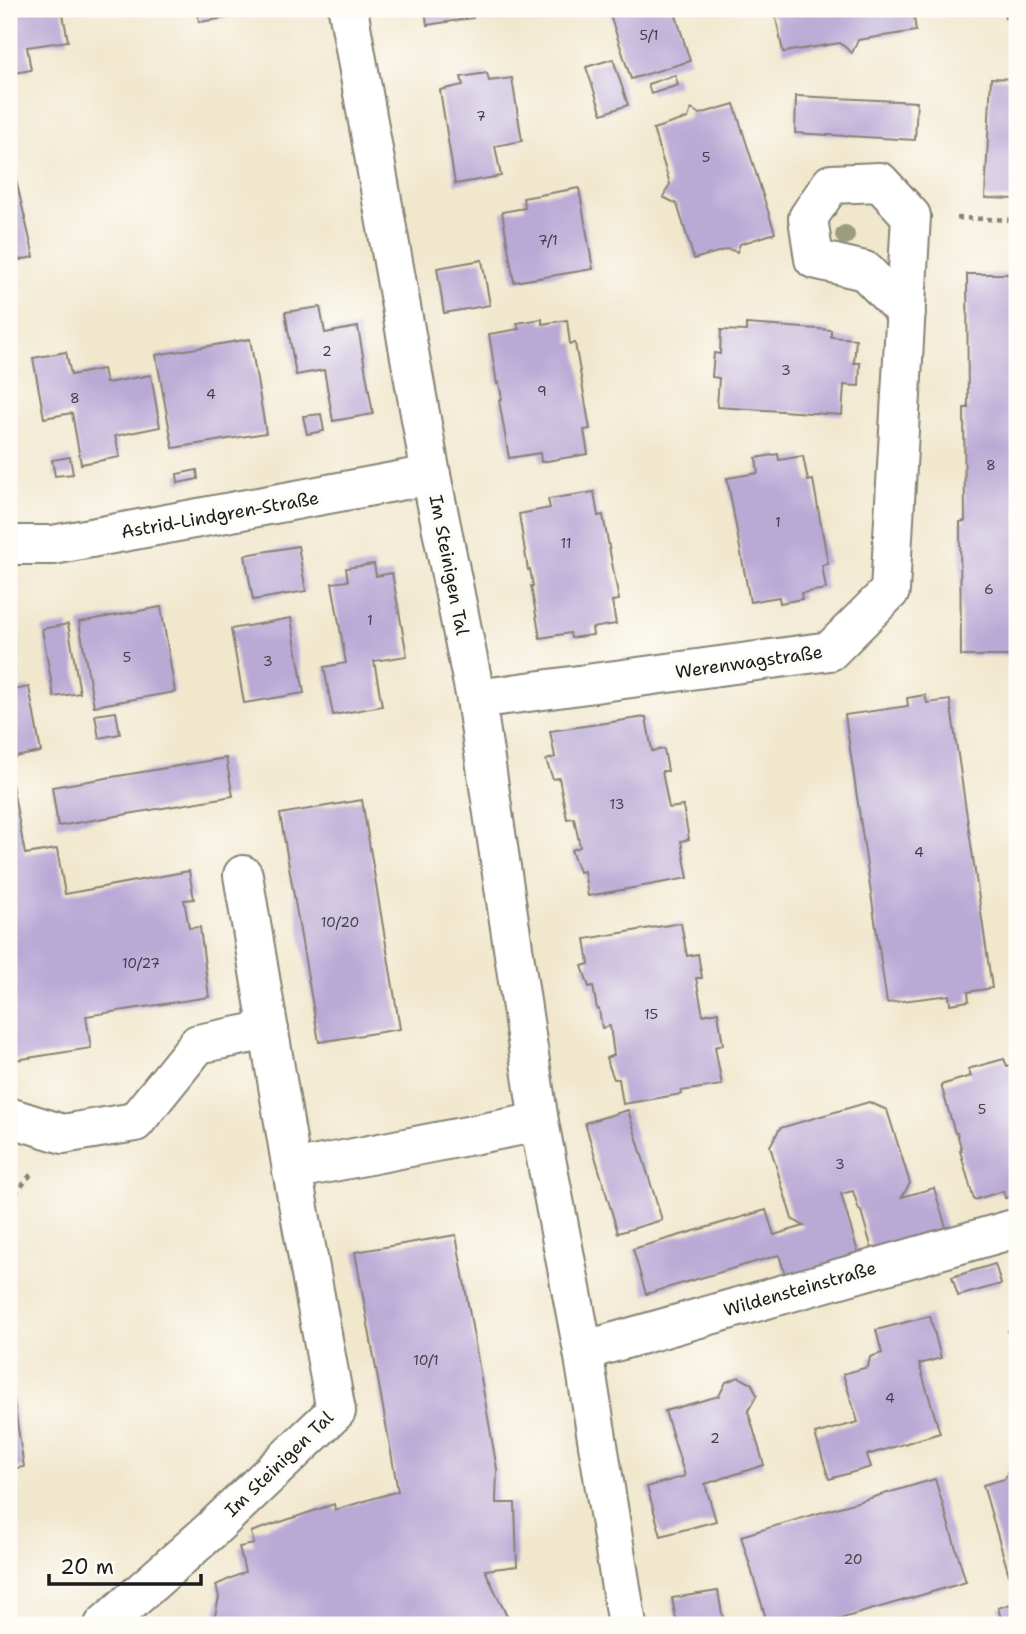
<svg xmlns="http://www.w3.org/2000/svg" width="1026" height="1634" font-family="'Shantell Sans',sans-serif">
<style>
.building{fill:#b9a9d5}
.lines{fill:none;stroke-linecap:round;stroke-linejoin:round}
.street-casing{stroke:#868274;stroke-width:42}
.path{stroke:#868274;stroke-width:4.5;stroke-dasharray:5 5;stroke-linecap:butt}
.street{stroke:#fff;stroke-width:38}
.tree{fill:#9d9c7c}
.labels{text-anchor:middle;stroke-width:7;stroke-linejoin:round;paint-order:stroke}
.number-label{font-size:14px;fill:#433f4a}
.street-label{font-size:18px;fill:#1c1c1c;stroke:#fdfcf7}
</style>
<rect width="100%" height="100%" fill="#fdfcf7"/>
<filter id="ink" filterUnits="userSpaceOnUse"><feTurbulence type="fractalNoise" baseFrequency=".0143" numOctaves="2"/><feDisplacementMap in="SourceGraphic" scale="14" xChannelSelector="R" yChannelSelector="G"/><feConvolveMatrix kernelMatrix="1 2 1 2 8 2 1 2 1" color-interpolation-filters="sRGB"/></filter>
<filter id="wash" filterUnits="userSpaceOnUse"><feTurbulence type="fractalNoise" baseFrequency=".00686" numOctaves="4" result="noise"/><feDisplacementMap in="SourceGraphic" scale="28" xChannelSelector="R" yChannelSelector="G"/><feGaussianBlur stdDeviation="1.57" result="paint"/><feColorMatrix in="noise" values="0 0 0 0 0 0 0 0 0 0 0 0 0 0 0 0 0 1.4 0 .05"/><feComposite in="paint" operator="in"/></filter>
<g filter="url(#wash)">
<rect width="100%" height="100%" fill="#f1e7cd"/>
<g id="blocks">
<g class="building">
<polygon points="9,9 62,9 68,41 27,47 31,70 9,74"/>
<polygon points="197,9 243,9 244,15 199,22"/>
<polygon points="425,9 471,9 473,18 427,25"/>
<polygon points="478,9 508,9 508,10 480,15"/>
<polygon points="608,9 674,9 690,61 631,79"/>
<polygon points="769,9 913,9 916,31 858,40 852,53 840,43 783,52 776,18 767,12"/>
<rect x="1005" y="9" width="12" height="9"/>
<polygon points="613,59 628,105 602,114 586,67"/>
<polygon points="487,73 489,81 512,78 522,141 495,146 501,176 455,184 440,90 463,85 461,77"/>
<polygon points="675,75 678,85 651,94 648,84"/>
<polygon points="991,78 1017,79 1017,199 985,198"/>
<polygon points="796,96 917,102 915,140 795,133"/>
<polygon points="734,104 775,233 740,244 737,252 728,249 694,259 677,204 663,197 670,184 653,129 688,118 691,109 700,114"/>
<polygon points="16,180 34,257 9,262 9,181"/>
<polygon points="579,188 593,269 514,282 502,212 525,208 523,198"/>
<polygon points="482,260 490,305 444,313 437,268"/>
<polygon points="967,274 1017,274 1017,656 961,656 960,522 965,521 964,408 968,408"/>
<polygon points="320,307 325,333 358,327 373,414 333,421 324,370 296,375 285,312"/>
<polygon points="542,319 542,324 567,320 570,344 575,343 590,429 584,430 588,454 541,462 540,453 509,458 499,400 502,399 499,383 497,384 489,334 519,329 517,323"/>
<polygon points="746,324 831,330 831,337 856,339 854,363 860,363 859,386 844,385 842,415 717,407 719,378 712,377 714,353 720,354 721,330 746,331"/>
<polygon points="250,339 266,433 173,448 156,355"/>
<polygon points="66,352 71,375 103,369 106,383 151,375 160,427 115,436 120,457 81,464 72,413 44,418 33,358"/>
<polygon points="321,414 324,431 307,434 303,416"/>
<polygon points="778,454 779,460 803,456 808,481 813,480 828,564 822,565 826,589 801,593 802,599 780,603 779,597 750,602 727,478 758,473 756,458"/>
<polygon points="70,457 73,474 55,476 52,460"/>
<polygon points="197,470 198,479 178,483 177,474"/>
<polygon points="594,492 598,516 603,515 619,600 612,601 616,624 592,628 593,635 571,638 570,633 540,638 531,586 533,586 530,569 528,570 519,514 550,508 548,499"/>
<polygon points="298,546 306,591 253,600 245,555"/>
<polygon points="374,564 376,576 392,573 407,656 374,661 382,706 333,715 324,667 346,663 332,583 348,581 346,568"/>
<polygon points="161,607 175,692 94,706 79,622"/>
<polygon points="291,618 304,693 244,703 231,629"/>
<polygon points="68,624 80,693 54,697 42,629"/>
<polygon points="29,687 41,752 9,758 9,691"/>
<polygon points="925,695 927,703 950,700 992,988 968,992 969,1001 950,1004 949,995 887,1003 845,715 908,706 907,698"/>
<polygon points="116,712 120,734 99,738 95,715"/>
<polygon points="646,717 652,751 664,749 668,771 662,771 669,808 683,806 689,839 681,841 688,878 588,896 584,871 579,872 571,850 580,847 574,818 567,819 559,778 553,779 546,760 555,757 550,731"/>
<polygon points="226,758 233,796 58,826 52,787"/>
<polygon points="9,773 10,773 25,854 57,849 65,894 189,871 194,899 184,900 189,928 200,927 209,997 86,1016 91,1048 9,1061"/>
<polygon points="362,800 400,1029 319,1042 280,814"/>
<polygon points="681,923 687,956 698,954 702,978 696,978 703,1015 718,1012 723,1045 715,1047 722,1085 681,1091 682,1094 623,1104 619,1079 614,1079 606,1058 614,1055 610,1026 602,1028 599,1009 597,1009 593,986 589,987 582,966 589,964 585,939"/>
<polygon points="1004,1059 1007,1066 1017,1063 1017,1195 1005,1198 1003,1191 974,1200 960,1151 962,1151 957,1133 955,1133 941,1085 971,1076 968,1069"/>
<polygon points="869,1102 887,1110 910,1183 902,1197 934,1188 948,1234 874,1256 861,1211 859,1210 853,1191 841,1194 860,1259 787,1281 779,1255 646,1294 633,1249 766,1210 774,1235 804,1226 792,1219 770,1146 780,1128"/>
<polygon points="628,1110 662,1220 618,1233 585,1123"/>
<polygon points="456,1235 497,1469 496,1503 515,1503 517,1566 485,1570 511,1625 213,1625 219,1597 216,1585 245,1572 239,1547 254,1544 251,1532 334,1504 335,1510 398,1491 355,1252"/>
<polygon points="995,1264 1001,1284 958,1296 952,1277"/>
<polygon points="930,1316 941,1358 919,1364 940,1433 867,1455 871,1467 829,1479 815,1434 858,1422 843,1374 868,1367 870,1357 882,1353 876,1330"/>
<polygon points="1017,1328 1017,1358 1008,1331"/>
<polygon points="9,1376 10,1376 24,1467 9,1469"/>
<polygon points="739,1377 752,1384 757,1395 748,1411 764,1465 705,1484 716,1521 661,1536 647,1487 685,1476 665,1411 719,1396 726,1382"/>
<polygon points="1017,1463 1017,1573 1009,1575 983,1485 1005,1479 1011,1465"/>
<polygon points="935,1479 966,1582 819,1625 768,1625 741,1536"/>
<polygon points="718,1591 724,1625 677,1625 672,1598"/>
<polygon points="1017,1602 1017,1625 1003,1625 998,1608"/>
</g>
</g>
</g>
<g filter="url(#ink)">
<use href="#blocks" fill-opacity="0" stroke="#868274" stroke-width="2"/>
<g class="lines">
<g class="street-casing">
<g id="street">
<polyline points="348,9 431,475 476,699 539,1122 583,1351 627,1625"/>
<polyline points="9,545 53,545 431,475"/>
<polyline points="476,699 830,651 890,591 911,216 880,182 831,184 808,218 814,259 865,271 906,313"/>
<polyline points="9,1117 63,1134 135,1122 198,1044 269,1030"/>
<polyline points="292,1170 539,1122"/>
<polyline points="583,1351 1017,1228"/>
<polyline points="104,1625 210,1531 336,1411 292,1170 243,875"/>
</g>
</g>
<g class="path">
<polyline points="957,218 1017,220"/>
<polyline points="9,1202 32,1173"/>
</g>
<use href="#street" class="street"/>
</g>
<circle class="tree" cx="845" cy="235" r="10"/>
</g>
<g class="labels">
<g class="number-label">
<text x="649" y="40">5/1</text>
<text x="481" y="121">7</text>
<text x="706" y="162">5</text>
<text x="548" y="245">7/1</text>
<text x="327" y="356">2</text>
<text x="786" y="375">3</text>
<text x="542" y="396">9</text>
<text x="211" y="399">4</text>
<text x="75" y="403">8</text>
<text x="991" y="470">8</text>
<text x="778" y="527">1</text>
<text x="566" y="548">11</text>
<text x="989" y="594">6</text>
<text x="370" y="625">1</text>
<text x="127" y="662">5</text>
<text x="268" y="666">3</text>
<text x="617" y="809">13</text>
<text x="919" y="857">4</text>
<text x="340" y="927">10/20</text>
<text x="141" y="968">10/27</text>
<text x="651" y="1019">15</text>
<text x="982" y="1114">5</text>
<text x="840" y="1169">3</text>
<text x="426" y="1365">10/1</text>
<text x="890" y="1403">4</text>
<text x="715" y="1443">2</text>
<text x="853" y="1564">20</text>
</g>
<g class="street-label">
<text transform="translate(220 515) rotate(-10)" y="6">Astrid-Lindgren-Straße</text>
<text transform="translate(449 565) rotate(79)" y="6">Im Steinigen Tal</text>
<text transform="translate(749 662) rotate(-8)" y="6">Werenwagstraße</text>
<text transform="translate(800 1289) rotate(-16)" y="6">Wildensteinstraße</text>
<text transform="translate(279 1464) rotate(-44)" y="6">Im Steinigen Tal</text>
</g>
</g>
<rect width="1026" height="1634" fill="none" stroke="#fdfcf7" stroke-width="35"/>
<path d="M49 1574v10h152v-10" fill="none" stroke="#1c1c1c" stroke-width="3.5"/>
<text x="60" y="1574" font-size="21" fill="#1c1c1c" stroke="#fdfcf7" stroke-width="5" paint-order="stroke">20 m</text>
</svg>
